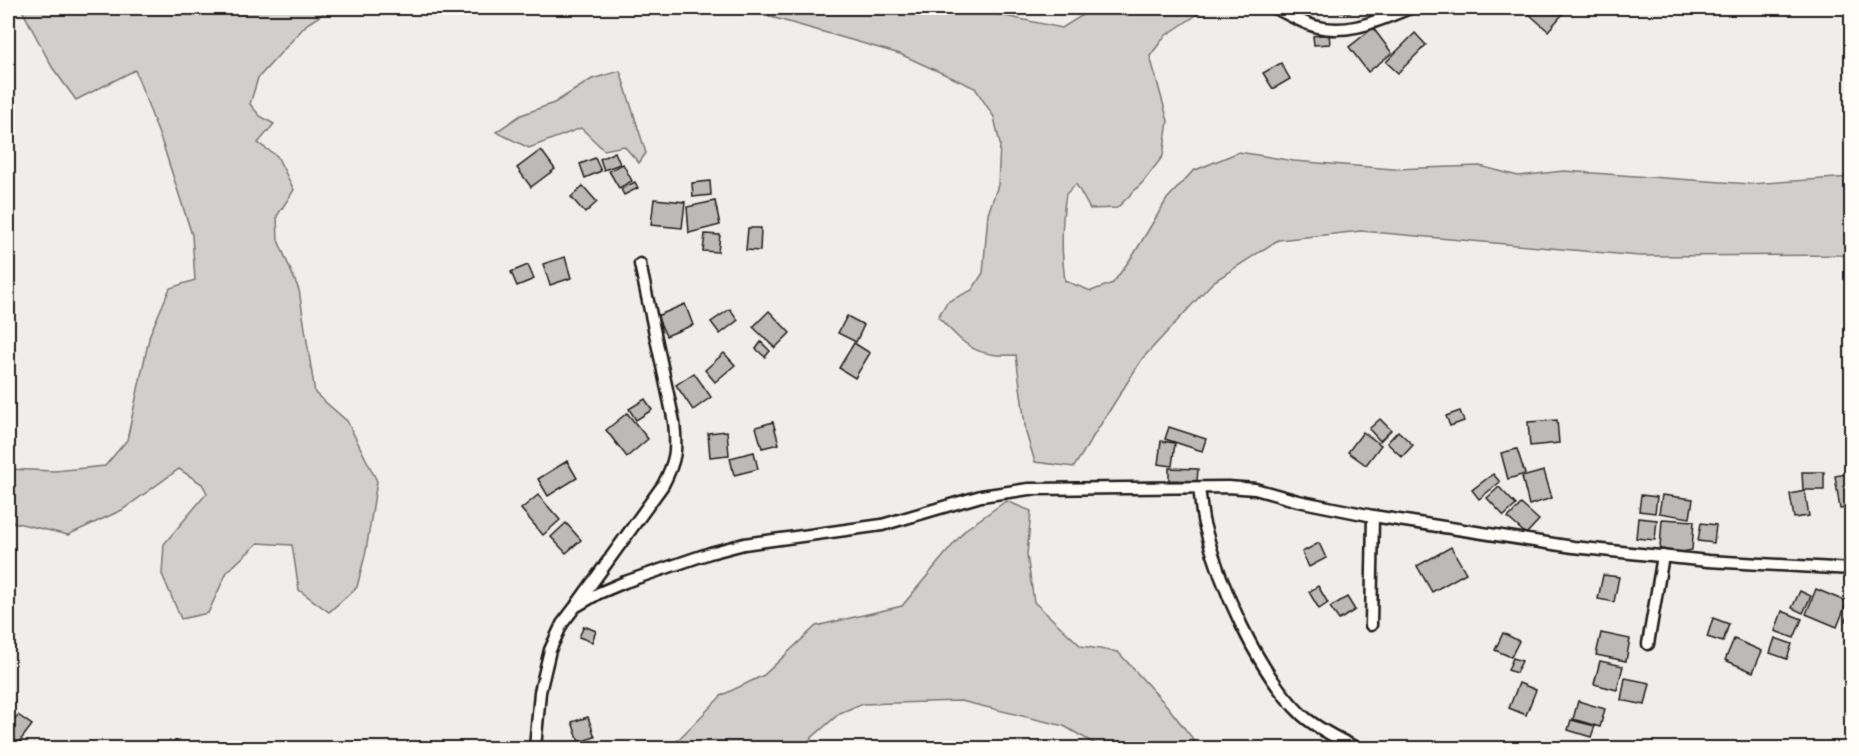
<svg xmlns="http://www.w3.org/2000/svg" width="1859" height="756" font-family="'Playpen Sans',sans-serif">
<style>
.green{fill:#d0cfcc;stroke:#767674;stroke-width:1.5}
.building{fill:#bbbab6;stroke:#1c1c1c;stroke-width:1.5}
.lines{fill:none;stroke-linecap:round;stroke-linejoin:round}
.street-casing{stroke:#1c1c1c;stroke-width:15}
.street{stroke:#fdfcf7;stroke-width:10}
</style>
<rect width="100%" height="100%" fill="#f0eeea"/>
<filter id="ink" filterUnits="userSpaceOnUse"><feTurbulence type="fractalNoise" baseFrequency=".0167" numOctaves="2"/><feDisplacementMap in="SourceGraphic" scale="12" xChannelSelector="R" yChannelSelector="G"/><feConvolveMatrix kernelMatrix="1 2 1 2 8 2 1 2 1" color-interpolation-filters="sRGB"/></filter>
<g filter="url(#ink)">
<g class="green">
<polygon points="21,8 332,8 307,24 258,78 250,104 260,116 274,124 258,143 277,156 294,190 277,216 278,240 299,290 315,393 347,421 377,481 366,551 357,587 329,612 299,590 292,545 258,543 227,572 208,613 181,619 162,574 164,544 207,493 202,484 179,469 122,510 68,535 8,521 8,469 54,471 105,466 127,440 150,334 170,288 195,280 192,235 164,148 135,70 76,100 52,67"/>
<path d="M755 8H980L996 14 1062 28 1094 8H1207L1165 36 1150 56 1168 121 1163 156 1143 182 1117 208 1090 209 1076 184 1066 194C1061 224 1061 252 1065 281L1091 291 1113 283 1134 254 1167 199 1193 171 1239 152 1294 161 1393 169 1480 166 1518 176 1564 171 1750 184 1851 177V255L1639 256 1361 231 1278 240 1213 282 1142 359 1074 467 1035 462 1026 433 1016 355C975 358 965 345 938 317L947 302 972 290 983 273 988 214 998 185 1000 144 994 117 975 88 900 54 764 15Z"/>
<polygon points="620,71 646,153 639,163 624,146 604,150 581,128 529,148 496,132 521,115 554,103 592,79"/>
<polygon points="1006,501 1031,511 1027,555 1034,602 1081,646 1118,652 1168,707 1200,748 1102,748 1064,726 961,701 861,704 840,713 800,748 672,748 672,746 722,695 764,675 816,626 902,606 966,529"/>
</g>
<g class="building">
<polygon points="1321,8 1351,8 1350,13"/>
<polygon points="1533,8 1568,8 1548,31 1528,13"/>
<polygon points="1373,28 1392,53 1368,72 1349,47"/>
<polygon points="1415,33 1426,45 1398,73 1386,62"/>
<polygon points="1329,34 1330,44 1314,45 1313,36"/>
<polygon points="1281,63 1290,79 1273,89 1263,73"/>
<polygon points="541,150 555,169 531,187 517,168"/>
<polygon points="615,152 620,164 604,170 600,159"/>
<polygon points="595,158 601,171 585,178 580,164"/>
<polygon points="623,164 632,181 619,188 609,171"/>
<polygon points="710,181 711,195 693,197 692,183"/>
<polygon points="635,182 638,188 624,195 621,189"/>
<polygon points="583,186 597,202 585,213 571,197"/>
<polygon points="654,199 685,202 682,228 651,225"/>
<polygon points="715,201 720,225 689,233 687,207"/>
<polygon points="748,228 761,228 760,251 746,250"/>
<polygon points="705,234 720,235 718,252 703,251"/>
<polygon points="565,257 571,278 550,285 543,264"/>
<polygon points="528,265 534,279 517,286 511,272"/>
<polygon points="685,304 693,325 666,336 657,316"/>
<polygon points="730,309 738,320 720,334 711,322"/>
<polygon points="769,311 790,333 775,348 753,327"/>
<polygon points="847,316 864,325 856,342 838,333"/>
<polygon points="761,342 770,351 765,357 756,349"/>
<polygon points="854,343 870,353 855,378 839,368"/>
<polygon points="724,353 735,365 715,382 705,370"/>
<polygon points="694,373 711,397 693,410 676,385"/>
<polygon points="645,399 652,410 636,420 629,409"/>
<polygon points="1460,411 1464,421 1450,426 1446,416"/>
<polygon points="627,413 648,439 627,457 606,430"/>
<polygon points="1380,419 1391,430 1380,441 1369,429"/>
<polygon points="1557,420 1559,443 1530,446 1528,422"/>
<polygon points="773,422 779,444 762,448 756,427"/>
<polygon points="1169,427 1206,439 1202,451 1165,439"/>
<polygon points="727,431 729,455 710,457 708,433"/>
<polygon points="1398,431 1413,445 1402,457 1387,443"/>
<polygon points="1363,432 1381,445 1366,465 1348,452"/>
<polygon points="1161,441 1175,443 1172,466 1158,464"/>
<polygon points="1517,449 1525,474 1508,479 1501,453"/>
<polygon points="754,452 758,469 734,475 730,458"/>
<polygon points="567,461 577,478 548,496 538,479"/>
<polygon points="1169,468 1198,469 1197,481 1169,480"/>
<polygon points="1544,471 1552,498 1529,505 1522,477"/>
<polygon points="1802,472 1824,472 1824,490 1803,490"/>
<polygon points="1852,473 1852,507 1840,509 1835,476"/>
<polygon points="1493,474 1500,482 1479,499 1472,490"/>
<polygon points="1499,487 1516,505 1504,516 1487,498"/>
<polygon points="1805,491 1809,516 1794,518 1790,494"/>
<polygon points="538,495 560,520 543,535 521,509"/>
<polygon points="1641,495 1657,497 1655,513 1639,511"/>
<polygon points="1662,495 1693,499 1690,518 1659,513"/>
<polygon points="1521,504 1539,520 1526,534 1508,518"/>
<polygon points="1638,518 1657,520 1655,540 1636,538"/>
<polygon points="1662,519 1694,521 1692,550 1663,556 1660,548"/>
<polygon points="566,523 581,540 566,553 551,537"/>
<polygon points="1701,523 1716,525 1714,543 1698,541"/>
<polygon points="1319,543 1326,558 1309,567 1302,552"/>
<polygon points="1451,547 1466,573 1432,592 1417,566"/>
<polygon points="1603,575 1619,577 1614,602 1598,599"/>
<polygon points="1318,586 1328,603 1319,609 1309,592"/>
<polygon points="1816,589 1847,602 1837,627 1806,614"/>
<polygon points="1800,591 1811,596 1803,613 1792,608"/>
<polygon points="1347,597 1355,610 1339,620 1330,607"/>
<polygon points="1852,610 1852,624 1845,620"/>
<polygon points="1782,611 1802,619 1794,638 1775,631"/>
<polygon points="1713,618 1729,624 1723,642 1707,637"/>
<polygon points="584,626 596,631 592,642 579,637"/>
<polygon points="1503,633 1519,641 1511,657 1495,650"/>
<polygon points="1601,633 1630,639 1626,661 1596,655"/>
<polygon points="1775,638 1792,644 1787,659 1770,653"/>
<polygon points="1734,639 1762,651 1753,672 1725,660"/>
<polygon points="1513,658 1522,661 1516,673 1508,670"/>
<polygon points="1600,661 1623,666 1617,690 1594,684"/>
<polygon points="1625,678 1650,683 1645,705 1621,700"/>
<polygon points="1519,683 1536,690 1526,715 1509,708"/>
<polygon points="1578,701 1605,709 1600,727 1573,719"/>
<polygon points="18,715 32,725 17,745 8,738 8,728"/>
<polygon points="588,717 595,737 579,742 572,722"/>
<polygon points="1571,720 1595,726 1591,737 1568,730"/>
</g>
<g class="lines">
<g class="street-casing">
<g id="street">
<path d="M1274 8C1287 13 1300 22 1314 26 1348 36 1379 20 1410 8"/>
<path d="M1199 488C1201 500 1201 512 1204 524 1220 585 1256 671 1302 715 1318 729 1338 739 1357 748"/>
<path d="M577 604 663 485C676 460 677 450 674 422L640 264"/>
<polyline points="1371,625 1373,516"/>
<polyline points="1648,644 1663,556"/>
<polyline points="535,748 540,692 550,650 562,624 575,607 599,593 625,582 710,553 744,544 882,525 981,496 1029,489 1228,487 1255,489 1298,501 1373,516 1573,547 1708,561 1852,569"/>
</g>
</g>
<use href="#street" class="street"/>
</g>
</g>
<rect width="1859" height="756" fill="none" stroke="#fdfcf7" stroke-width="30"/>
<rect x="15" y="15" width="1829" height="726" fill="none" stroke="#1c1c1c" stroke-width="2" filter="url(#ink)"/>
</svg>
